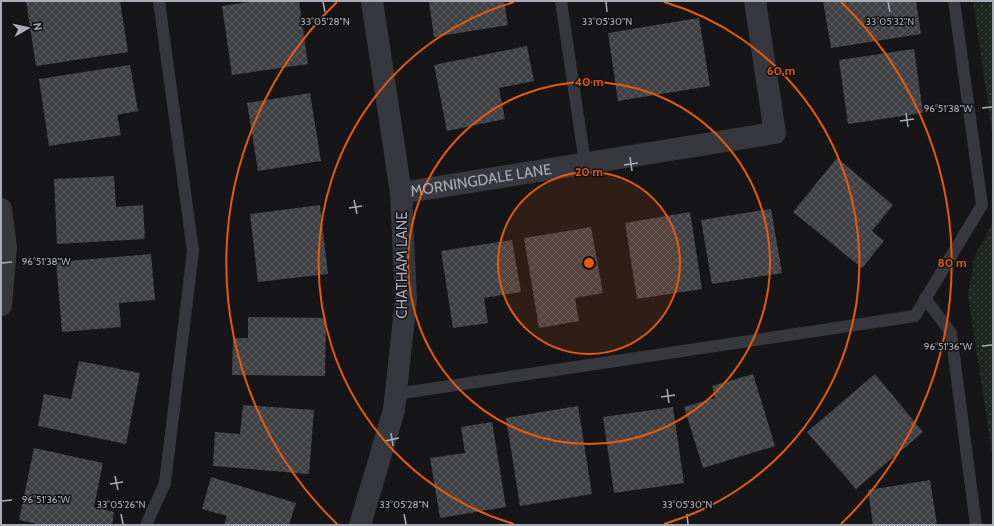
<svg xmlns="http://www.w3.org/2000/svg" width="994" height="526" font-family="Cabin,sans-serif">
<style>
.grass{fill:url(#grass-dots)}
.building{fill:url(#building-cross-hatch)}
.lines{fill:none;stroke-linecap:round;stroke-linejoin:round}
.lane{stroke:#37383d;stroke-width:12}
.street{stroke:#37383d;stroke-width:22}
.ticks{fill:none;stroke:#a8adb8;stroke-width:1.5}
.ring{fill:none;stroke:#e8590c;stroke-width:2}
.labels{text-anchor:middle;stroke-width:3;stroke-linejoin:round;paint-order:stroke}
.street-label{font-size:15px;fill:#a8adb8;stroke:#111113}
.ticks-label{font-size:10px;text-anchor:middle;fill:#a8adb8;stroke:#111113;stroke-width:3;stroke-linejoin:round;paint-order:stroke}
.centre{fill:#e8590c;stroke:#111113;stroke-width:2}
.ring-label{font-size:12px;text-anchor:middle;font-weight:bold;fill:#e8590c;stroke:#111113;stroke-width:3;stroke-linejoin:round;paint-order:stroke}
</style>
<defs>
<pattern id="grass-dots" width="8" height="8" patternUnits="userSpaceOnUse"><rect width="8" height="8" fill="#1e261f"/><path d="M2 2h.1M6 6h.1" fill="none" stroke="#3c433d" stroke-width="1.8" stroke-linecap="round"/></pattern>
<pattern id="building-cross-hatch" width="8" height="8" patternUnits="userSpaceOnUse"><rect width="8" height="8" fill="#404145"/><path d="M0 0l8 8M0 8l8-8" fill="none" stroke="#595a5e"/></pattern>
</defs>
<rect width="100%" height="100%" fill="#161618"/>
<g class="grass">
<polygon points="973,1 993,1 993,139"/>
<polygon points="993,222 993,459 968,296 974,258"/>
</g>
<g class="building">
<polygon points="26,1 120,1 128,52 36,66"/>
<polygon points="256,1 299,1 308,64 232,75 222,6"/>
<polygon points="429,1 504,1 508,25 434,37"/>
<polygon points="823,1 916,1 921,34 831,48"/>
<polygon points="699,18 710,86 618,101 608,33"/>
<polygon points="527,46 534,81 499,88 505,119 447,131 434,65"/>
<polygon points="914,49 923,113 848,124 839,60"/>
<polygon points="130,65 138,111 117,115 121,135 49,146 39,79"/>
<polygon points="310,93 321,161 258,171 247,103"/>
<polygon points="837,158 893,205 872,231 884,241 862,268 793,212"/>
<polygon points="114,176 116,207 143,205 145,239 57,244 54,179"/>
<polygon points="320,205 328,274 258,282 250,214"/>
<polygon points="771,209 782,273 712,284 701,220"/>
<polygon points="690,212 702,289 637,299 625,223"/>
<polygon points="591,227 603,293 575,298 579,321 539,328 524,238"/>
<polygon points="512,240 521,292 484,298 488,323 453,328 441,251"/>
<polygon points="151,254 155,300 119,303 121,327 62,332 56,262"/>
<polygon points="248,317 326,318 325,376 232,375 233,338 248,338"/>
<polygon points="79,361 140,373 126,444 38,426 44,394 71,399"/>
<polygon points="753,374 775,446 703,468 684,407 715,398 712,386"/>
<polygon points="875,374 923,432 856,489 807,432"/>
<polygon points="243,405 314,410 309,474 213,466 215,432 240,434"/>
<polygon points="578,406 592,494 520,506 506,418"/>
<polygon points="673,407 684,483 614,493 603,417"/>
<polygon points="492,422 506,507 440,518 430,458 465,453 461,427"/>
<polygon points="34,448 103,463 94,507 114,512 112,525 43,525 19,520"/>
<polygon points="211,477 296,503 289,525 224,525 227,516 202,509"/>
<polygon points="930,480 937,525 873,525 868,490"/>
</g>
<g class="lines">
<g class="lane">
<polyline points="561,1 585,163"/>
<polyline points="925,298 951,333 976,525"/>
<polyline points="396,394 915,316 982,205 954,1"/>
<polyline points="146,525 165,483 193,251 159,1"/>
</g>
<g class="street">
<path id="s1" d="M401 193 775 133 755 1"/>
<polyline points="1,209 6,247 1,305"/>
<polyline points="360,525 394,410 406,299 401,193 372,1"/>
</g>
</g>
<path class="ticks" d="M323 2 325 12M606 2 607 12M888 2 890 12M982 108 992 107M906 113 908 127M900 121 914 119M630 157 632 171M624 165 638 163M354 200 357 214M349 208 362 206M2 263 12 262M982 346 992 345M667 389 669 403M661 397 675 395M391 433 393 446M385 441 399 438M115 476 118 490M110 484 123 482M2 501 12 500M121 514 123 524M404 514 406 524M687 514 688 524"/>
<circle cx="589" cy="263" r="91" fill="#e8590c" fill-opacity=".12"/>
<g class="ring">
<circle cx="589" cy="263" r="91"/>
<circle cx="589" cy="263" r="181"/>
<path d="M514 524A272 272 0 0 1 514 2M664 2A272 272 0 0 1 664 524"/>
<path d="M337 524A363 363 0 0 1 337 2M841 2A363 363 0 0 1 841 524"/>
</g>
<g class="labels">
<g class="street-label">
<text dy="5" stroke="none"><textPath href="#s1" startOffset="81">MORNINGDALE LANE</textPath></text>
<text transform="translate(402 265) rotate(-90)" y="5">CHATHAM LANE</text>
</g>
</g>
<g class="ticks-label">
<text x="325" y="25">33°05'28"N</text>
<text x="607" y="25">33°05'30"N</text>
<text x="890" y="25">33°05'32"N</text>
<text x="948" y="112">96°51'38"W</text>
<text x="46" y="265">96°51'38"W</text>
<text x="948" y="350">96°51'36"W</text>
<text x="46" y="503">96°51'36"W</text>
<text x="121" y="508">33°05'26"N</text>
<text x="404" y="508">33°05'28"N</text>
<text x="687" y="508">33°05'30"N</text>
</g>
<circle cx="589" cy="263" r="6" class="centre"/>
<g class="ring-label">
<text x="781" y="75">60 m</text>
<text x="589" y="86">40 m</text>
<text x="589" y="176">20 m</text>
<text x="952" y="267">80 m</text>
</g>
<rect width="994" height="526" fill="none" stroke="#a8adb8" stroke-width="4"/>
<g transform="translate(28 28) rotate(81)" stroke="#111113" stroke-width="3" paint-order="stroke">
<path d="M0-3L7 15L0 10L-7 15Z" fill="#a8adb8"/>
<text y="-6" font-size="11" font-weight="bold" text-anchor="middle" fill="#a8adb8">N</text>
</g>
</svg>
